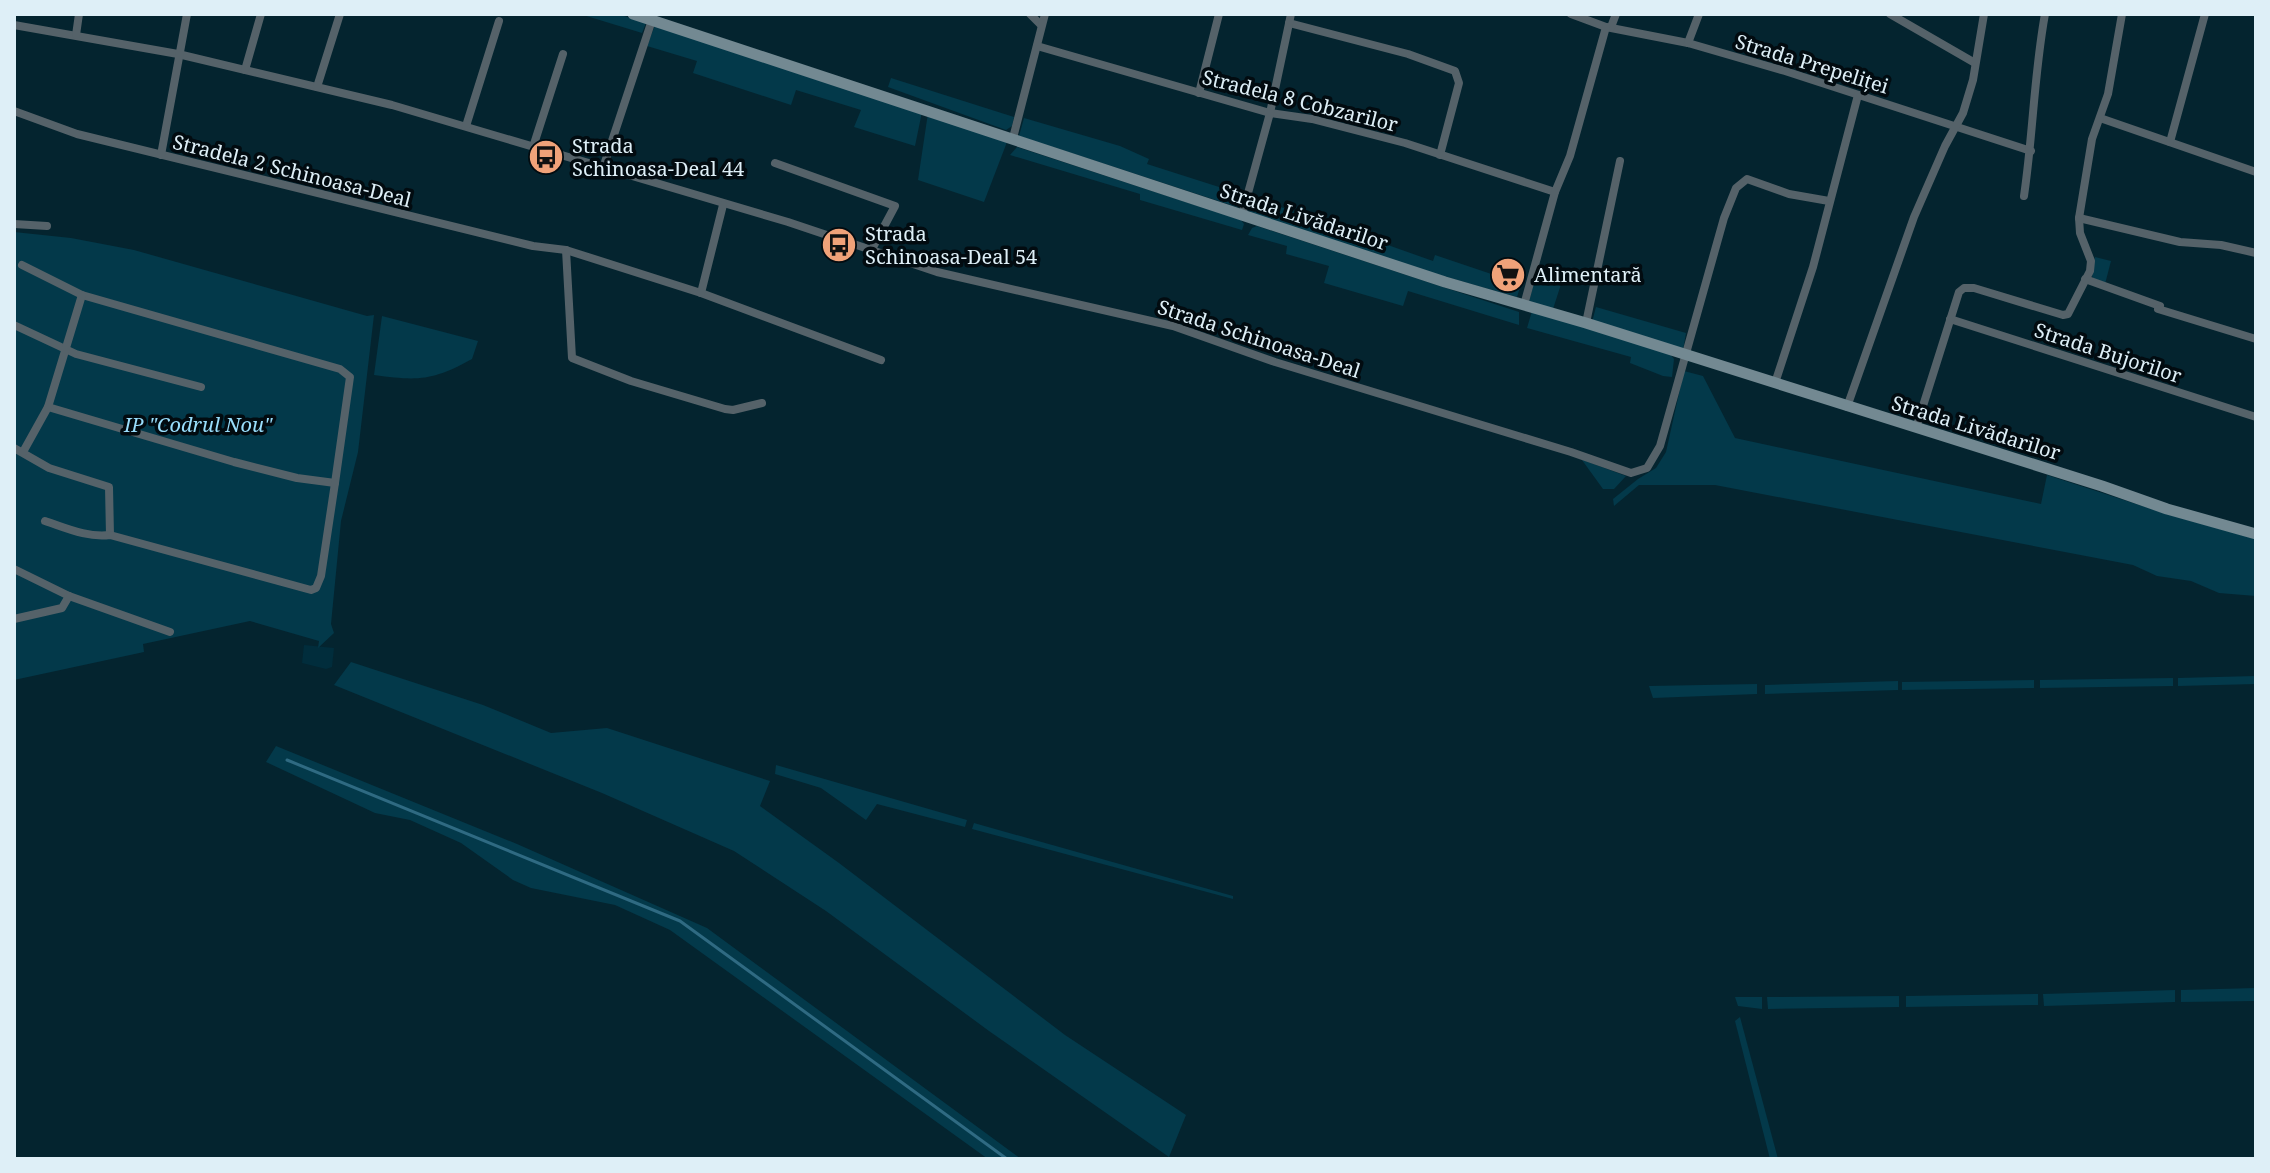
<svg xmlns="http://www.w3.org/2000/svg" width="2270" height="1173" font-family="'Noto Serif',serif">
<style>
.built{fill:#012d3c}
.green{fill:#03394a}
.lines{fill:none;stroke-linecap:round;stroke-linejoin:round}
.stream{stroke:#2f6a82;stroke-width:3}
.street{stroke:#556269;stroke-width:8}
.secondary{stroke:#738992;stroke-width:11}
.labels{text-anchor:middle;stroke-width:7;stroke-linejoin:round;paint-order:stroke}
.street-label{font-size:20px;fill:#deeff7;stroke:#020b10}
.poi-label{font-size:20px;fill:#deeff7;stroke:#020b10;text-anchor:start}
.park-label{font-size:20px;font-style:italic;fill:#99defc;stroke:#020b10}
</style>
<rect width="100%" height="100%" fill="#04242f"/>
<polygon class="built" points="304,645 334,648 332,667 326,669 302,663"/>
<g class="green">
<polygon points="580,14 618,14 646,23 642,33"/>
<polygon points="655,25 922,112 915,146 854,127 861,110 796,90 791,105 693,73 697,61 647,46"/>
<polygon points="891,78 1014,117 1012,126 1006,130 888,87"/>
<polygon points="928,113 1007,142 984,202 918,180"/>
<polygon points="1024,118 1120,146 1149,159 1147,164 1241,194 1237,207 1019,136"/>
<polygon points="1017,147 1241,220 1244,224 1242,230 1140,200 1140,194 1010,155"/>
<polygon points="1252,197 1433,261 1435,255 1521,284 1517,297 1436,274 1250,213"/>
<polygon points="1257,226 1519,312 1519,325 1408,291 1403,306 1324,283 1329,266 1286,254 1287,246 1248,235 1252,228"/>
<polygon points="14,232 71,238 134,250 367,316 374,315 358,452 341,521 331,624 334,633 318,648 319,641 250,621 143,644 144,652 14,680"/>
<polygon points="2095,257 2111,261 2105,284 2094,280 2092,276"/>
<polygon points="1537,270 1564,275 1553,309 1529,302"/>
<polygon points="1596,307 1686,333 1683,350 1592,322"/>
<polygon points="1532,311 1670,354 1674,359 1672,377 1663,376 1630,363 1631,357 1527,328"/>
<path d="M382 316 478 341 472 359C432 381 418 381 374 375Z"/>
<polygon points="1684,371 1703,376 1735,438 2041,504 2047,475 2170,515 2256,539 2256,596 2219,593 2191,581 2157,576 2133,565 1715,485 1639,485 1614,506 1613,499 1638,479 1656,468 1666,452"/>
<polygon points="1582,460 1583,460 1626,476 1614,489 1603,489"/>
<polygon points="351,662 483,705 551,733 607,728 770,781 760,806 839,863 1065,1035 1186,1115 1169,1157 989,1031 826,911 734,851 602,793 334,685"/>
<polygon points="2256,676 2256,684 2178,686 2178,678"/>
<polygon points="2173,678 2173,686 2040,688 2040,680"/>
<polygon points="2034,680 2034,688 1902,690 1902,682"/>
<polygon points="1898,681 1898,690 1765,694 1765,685"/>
<polygon points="1757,684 1757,694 1653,698 1649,686"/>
<polygon points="276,746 517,844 707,928 1021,1159 988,1159 670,930 615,905 531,888 513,880 461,843 410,820 375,813 266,762"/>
<polygon points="776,765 967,820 965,827 877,804 866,820 821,788 775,774"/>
<polygon points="974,823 1233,896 1233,899 972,829"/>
<polygon points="2256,988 2256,1001 2181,1002 2181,990"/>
<polygon points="2175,990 2175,1002 2044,1006 2043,994"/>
<polygon points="2038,994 2038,1005 1906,1007 1906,996"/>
<polygon points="1899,996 1899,1007 1768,1009 1767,997"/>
<polygon points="1735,997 1762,997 1762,1009 1738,1006"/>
<polygon points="1740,1017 1778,1159 1770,1159 1735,1021"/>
</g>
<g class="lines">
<polyline class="stream" points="287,760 680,921 1007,1159"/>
<g class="street">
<polyline points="1030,14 1041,25"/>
<polyline points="1571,14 1606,27 1688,43 1785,71 2031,151"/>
<polyline points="1890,14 1975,63"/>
<polyline points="1289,23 1408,54 1455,71 1459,83 1440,155"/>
<polyline points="14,25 178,54 392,105 788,222 937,272 1173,326 1275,362 1571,452 1631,473 1647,468 1660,446 1724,218 1736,188 1747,179 1789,194 1829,201"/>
<polyline points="1611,27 1616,14"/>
<polyline points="76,35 79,14"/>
<polyline points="1688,43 1699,14"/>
<polyline points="1037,46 1270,113 1312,119 1405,143 1555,192"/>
<polyline points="245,70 261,14"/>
<polyline points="317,87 340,14"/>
<polyline points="1199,93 1219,14"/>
<polyline points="14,111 77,134 533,246 566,250 701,293 881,360"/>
<polyline points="2100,118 2256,172"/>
<polyline points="466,126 499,21"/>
<polyline points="1013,138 1045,14"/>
<polyline points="2170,142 2205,14"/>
<polyline points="533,147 563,54"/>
<polyline points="161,155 187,14"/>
<polyline points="775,163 895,206 872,249"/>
<polyline points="603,168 654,14"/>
<path d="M2024 196C2033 135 2034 74 2045 14"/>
<polyline points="1242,215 1270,113 1291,14"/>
<polyline points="2079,218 2180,242 2221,245 2256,253"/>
<polyline points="14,224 47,226"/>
<polyline points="566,250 572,358 631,381 725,409 733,410 762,403"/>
<polyline points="22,265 82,295 340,369 350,377 335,483 297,478 234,462 48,407"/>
<polyline points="2085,279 2160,306"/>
<polyline points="701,293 723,205"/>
<polyline points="1524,305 1555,192 1570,156 1606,27"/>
<polyline points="2158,309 2256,339"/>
<polyline points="1950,319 2256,417"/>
<polyline points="1586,323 1620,161"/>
<polyline points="14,325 76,354 201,387"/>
<polyline points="1775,383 1813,267 1858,95"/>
<polyline points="1847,407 1914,217 1945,146 1963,113 1973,80 1984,14"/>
<polyline points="1916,428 1959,292 1964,288 1974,288 2063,315 2068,314 2090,271 2091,261 2080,233 2079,218 2092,139 2108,94 2122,14"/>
<polyline points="14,448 49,468 109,487 110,535"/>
<polyline points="23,452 48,407 82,295"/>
<path d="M45 521C66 528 88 538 110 535L311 590 316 588 321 576 335 483"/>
<polyline points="14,569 69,596 170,632"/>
<polyline points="14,619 62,608 69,596"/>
</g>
<polyline class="secondary" points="633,14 1445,282 1586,323 2102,486 2167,509 2256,534"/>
</g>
<defs>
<g id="bus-disc" transform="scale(1.8)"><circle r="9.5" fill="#f0a279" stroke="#020b10"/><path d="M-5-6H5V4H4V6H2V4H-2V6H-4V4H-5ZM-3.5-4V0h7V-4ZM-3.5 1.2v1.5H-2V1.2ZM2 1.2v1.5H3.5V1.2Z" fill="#111"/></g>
<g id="supermarket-disc" transform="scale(1.8)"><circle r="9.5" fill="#f0a279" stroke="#020b10"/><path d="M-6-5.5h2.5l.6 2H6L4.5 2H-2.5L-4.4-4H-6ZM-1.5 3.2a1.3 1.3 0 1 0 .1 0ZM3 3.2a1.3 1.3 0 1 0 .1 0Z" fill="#111"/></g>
</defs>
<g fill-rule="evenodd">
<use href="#bus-disc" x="546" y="157"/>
<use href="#bus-disc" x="839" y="245"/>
<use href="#supermarket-disc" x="1508" y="275"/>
</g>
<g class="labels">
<g class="street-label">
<text transform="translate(1812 64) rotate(17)" y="7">Strada Prepeliței</text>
<text transform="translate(1300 101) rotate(14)" y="7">Stradela 8 Cobzarilor</text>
<text transform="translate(292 171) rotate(14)" y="7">Stradela 2 Schinoasa-Deal</text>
<text transform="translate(1304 217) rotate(18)" y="7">Strada Livădarilor</text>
<text transform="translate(1259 339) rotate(18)" y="7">Strada Schinoasa-Deal</text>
<text transform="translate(2108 353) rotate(18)" y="7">Strada Bujorilor</text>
<text transform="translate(1976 428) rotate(17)" y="7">Strada Livădarilor</text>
</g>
<g class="poi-label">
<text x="572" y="153">Strada<tspan x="572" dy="23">Schinoasa-Deal 44</tspan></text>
<text x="865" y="241">Strada<tspan x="865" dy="23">Schinoasa-Deal 54</tspan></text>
<text x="1534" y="282">Alimentară</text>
</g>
<g class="park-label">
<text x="198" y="432">IP "Codrul Nou"</text>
</g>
</g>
<rect width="2270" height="1173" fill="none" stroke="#deeff7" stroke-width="32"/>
</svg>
